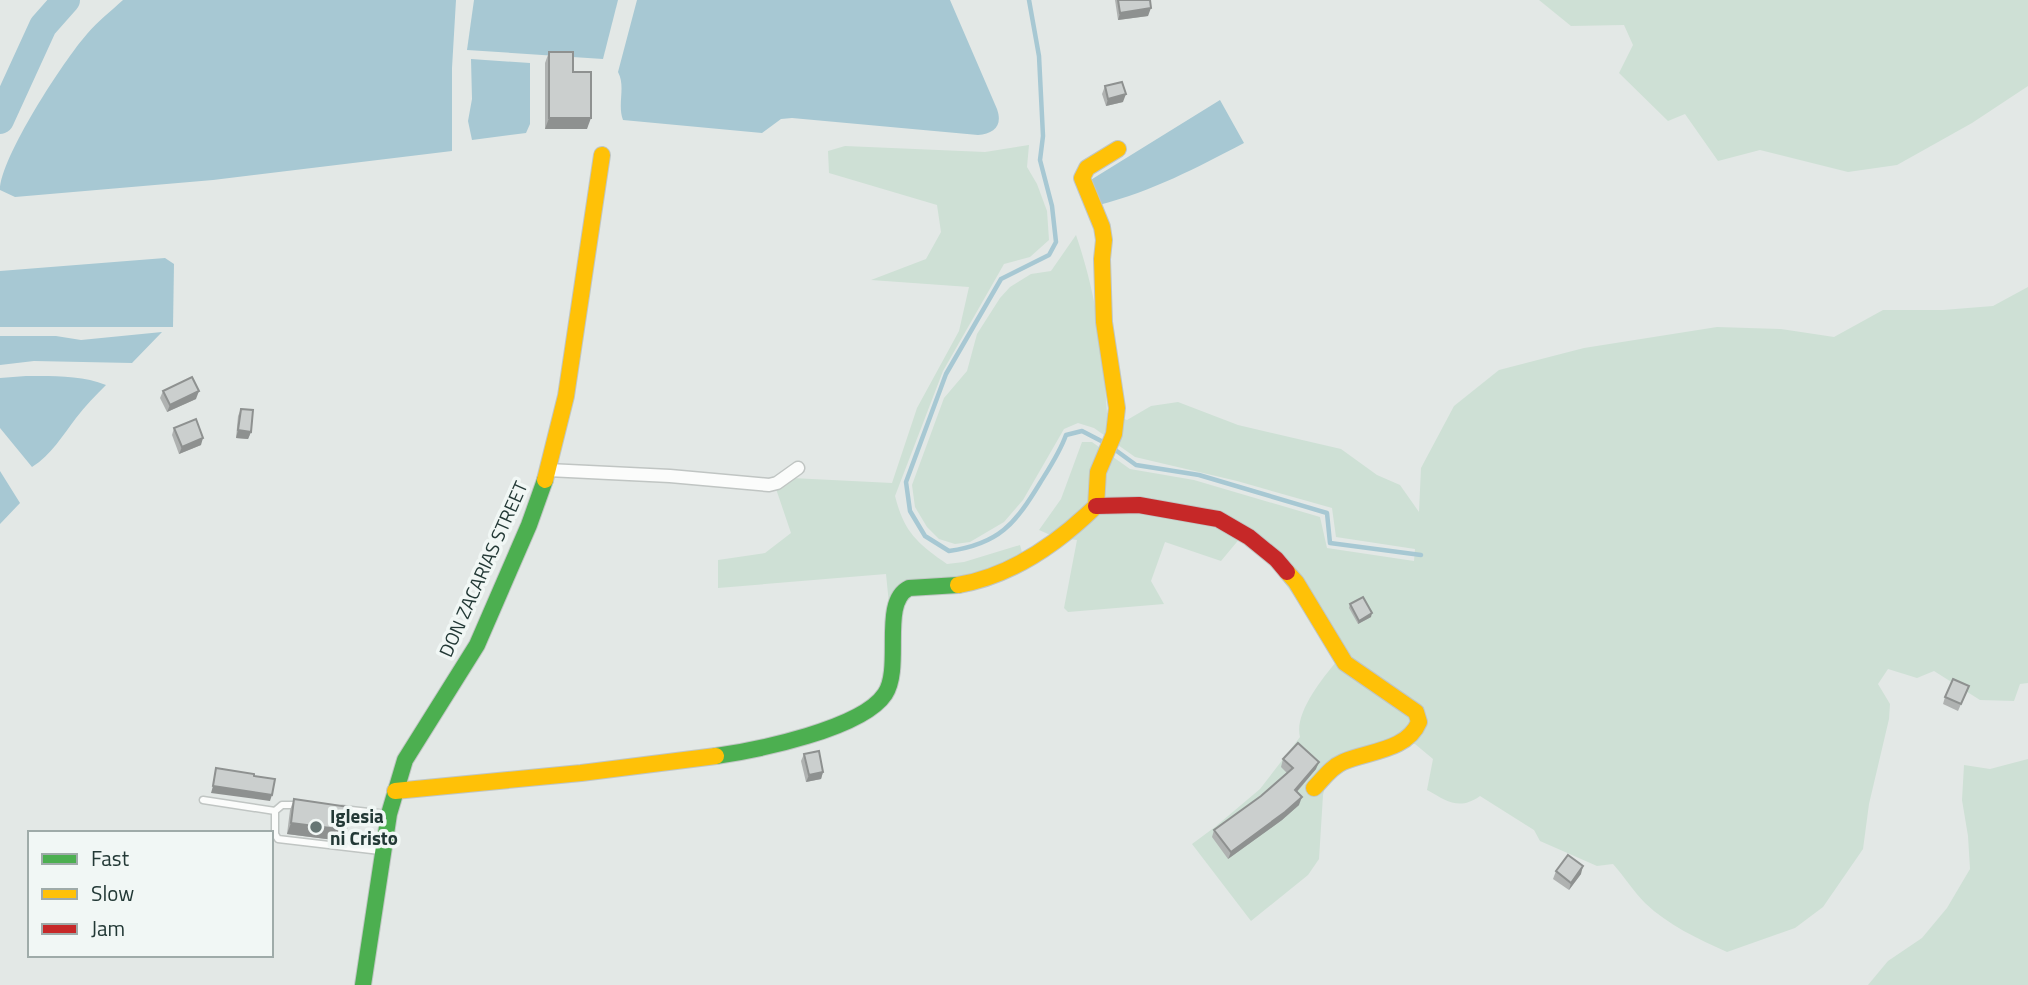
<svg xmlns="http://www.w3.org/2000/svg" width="2028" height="985" font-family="'Titillium Web',sans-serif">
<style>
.green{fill:#cee0d5}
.water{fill:#a7c8d3}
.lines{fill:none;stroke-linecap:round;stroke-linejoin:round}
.stream{stroke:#a7c8d3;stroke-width:4.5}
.river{stroke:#a7c8d3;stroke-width:28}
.lane-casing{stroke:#c0c5c3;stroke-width:9}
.street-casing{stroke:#c0c5c3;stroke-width:15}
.fast-casing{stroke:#c0c6c4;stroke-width:18}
.slow-casing{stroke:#c0c6c4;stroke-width:18}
.jam-casing{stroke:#c0c6c4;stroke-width:18}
.lane{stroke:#fbfcfb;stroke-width:6}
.street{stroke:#fbfcfb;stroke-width:12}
.fast{stroke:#4caf50;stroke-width:16}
.slow{stroke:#ffc107;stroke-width:16}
.jam{stroke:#c62828;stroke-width:16}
.wall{fill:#afb2b1}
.shaded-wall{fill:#8e9190}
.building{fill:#cbcfce;stroke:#8e9190;stroke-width:2}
.poi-dot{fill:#667674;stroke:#f1f7f5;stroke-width:2.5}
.labels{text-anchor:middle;stroke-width:7;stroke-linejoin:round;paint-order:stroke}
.street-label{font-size:19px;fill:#233936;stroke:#f1f7f5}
.poi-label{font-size:19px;font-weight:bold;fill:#233936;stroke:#f1f7f5;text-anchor:start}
</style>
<rect width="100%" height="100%" fill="#e3e8e6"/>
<g class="green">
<polygon points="1539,0 2028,0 2028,86 1972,123 1897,165 1848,172 1760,150 1718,161 1685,114 1668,121 1619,73 1633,45 1624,25 1571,26"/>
<path d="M1029 145 1027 167 1037 184 1047 211 1049 240 1030 257 1004 264 943 371 895 496C904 532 917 543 947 564L964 562 1020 545 1023 556 969 577 912 580 891 624 886 574 718 588V560L765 553 791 533 772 477 892 483 917 408 959 331 969 287 871 280 926 259 941 232 937 205 829 173 828 151 845 146 985 152Z"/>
<path d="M1076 235C1097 297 1103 347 1107 413L1127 420 1151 406 1178 402 1238 425 1341 449 1377 475 1400 485 1419 512 1421 468 1454 406 1499 370 1584 348 1717 327 1781 329 1834 337 1883 310H1943L1993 306 2028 287V683L2020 684 2014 701 1980 700 1934 671 1917 678 1888 669 1878 684 1890 704 1889 719 1869 804 1863 849 1823 907 1795 928 1727 952C1698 939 1668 925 1645 903 1633 891 1624 876 1613 864L1597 866 1540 841 1534 830 1480 796C1459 811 1447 801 1427 790L1433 759 1415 744 1397 743 1327 778 1323 795 1319 859 1308 875 1251 921 1192 844 1215 827 1260 789 1300 737C1294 714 1321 680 1336 662L1326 640 1284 582 1289 570 1246 531 1221 561 1165 542 1151 581 1164 604 1068 612 1064 608 1077 540 1055 537 1039 530 1061 499 1082 442H1092L1130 469 1194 480 1320 517 1327 548 1414 561 1415 549 1336 537 1332 508 1237 481 1135 457 1094 428 1078 423 1064 429 1023 500 1004 522 970 542 955 544 939 539 927 527 915 507 912 485 944 398 967 371 977 334 1000 298 1010 287 1031 274 1051 271Z"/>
<polygon points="2028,759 2028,985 1868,985 1888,961 1922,938 1947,908 1970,869 1968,836 1962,800 1964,765 1990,769"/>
</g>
<g class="water">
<path d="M123 0H456L452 68V151L213 180 15 197 0 190C0 158 64 60 87 34 98 21 111 11 123 0Z"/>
<polygon points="474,0 618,0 603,59 467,50"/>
<path d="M637 0H950L997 109C1003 126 994 134 978 135L792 118 781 119 762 133 623 120C617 104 626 87 618 72Z"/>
<polygon points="471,59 530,63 530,124 526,133 472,140 468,121 472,99"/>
<path d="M1220 100 1244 143C1196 168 1153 191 1099 205L1089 181Z"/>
<polygon points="165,258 174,264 173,327 0,327 0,271"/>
<polygon points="162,332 132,363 34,361 0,365 0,336 56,336 81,340"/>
<path d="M26 376C53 376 81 375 106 385 96 395 85 406 76 418 63 435 51 455 32 467L0 428V378Z"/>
<polygon points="0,471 20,503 0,524"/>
</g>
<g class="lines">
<g class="stream">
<path d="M1029 0 1039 56 1043 136 1040 160 1052 206 1056 242 1049 255 1001 279 946 374 906 482 910 511 925 536 949 551C999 544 1015 524 1040 483 1050 467 1060 452 1066 435L1082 431 1107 444"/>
<polyline points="1114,449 1136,465 1199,475 1327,513 1330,543 1421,555"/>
</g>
<polyline class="river" points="0,120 43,26 66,0"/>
<g class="lane-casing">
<g id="lane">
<polyline points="203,800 275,811"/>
<polyline points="300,805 282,805 275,811 275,834 278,839 380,851"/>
<polyline points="342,809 387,814"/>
</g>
</g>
<g class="street-casing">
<polyline id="street" points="548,470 670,476 769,485 777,483 798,468"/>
</g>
<g class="fast-casing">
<g id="fast">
<path d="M716 756C757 750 862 729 885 694 903 667 880 602 909 588L958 585"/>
<polyline points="363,985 389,814 405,760 477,645 529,525 545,480"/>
</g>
</g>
<g class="slow-casing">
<g id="slow">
<polyline points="545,480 566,396 602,155"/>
<path d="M1287 572 1296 582 1345 663 1416 712 1419 722C1407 751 1368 751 1343 762 1331 767 1323 779 1314 788"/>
<path d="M958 585C1012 576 1057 544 1096 506L1098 472 1114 434 1117 408 1104 322 1102 259 1104 240 1102 227 1082 178 1087 168 1118 149"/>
<polyline points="395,791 581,773 716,756"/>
</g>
</g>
<g class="jam-casing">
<polyline id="jam" points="1096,506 1139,505 1218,519 1249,537 1276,559 1287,572"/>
</g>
<use href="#lane" class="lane"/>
<use href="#street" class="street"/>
<use href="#fast" class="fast"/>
<use href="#slow" class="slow"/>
<use href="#jam" class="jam"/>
</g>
<g class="wall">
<polygon points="1115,0 1150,0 1148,16 1118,20"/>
<polygon points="549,52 573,72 587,129 545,129 545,63"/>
<polygon points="1105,86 1123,102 1106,106 1102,94"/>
<polygon points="163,391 196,399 167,412 160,398"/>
<polygon points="241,409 251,432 248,439 236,438 238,416"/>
<polygon points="174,428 201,445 179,454 172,435"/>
<polygon points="1350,604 1371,617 1358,624 1349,608"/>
<polygon points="1969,686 1958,711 1943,704 1945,697"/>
<polygon points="804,754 823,772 821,779 806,782 801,761"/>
<polygon points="1283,759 1316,769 1297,792 1299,805 1282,820 1228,859 1212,837 1214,830 1261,796 1287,773 1281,767"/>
<polygon points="294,799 346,830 342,841 287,834 290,810"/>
<polygon points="1556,871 1581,874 1569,890 1553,879"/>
</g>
<g class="shaded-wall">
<polygon points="1151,8 1148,16 1118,20 1120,13"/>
<polygon points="1126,94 1123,102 1106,106 1108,99"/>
<polygon points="549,118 591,118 587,129 545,129"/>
<polygon points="199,391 196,399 167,412 170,405"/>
<polygon points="238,430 251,432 248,439 236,438"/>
<polygon points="203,438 201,445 179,454 182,447"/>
<polygon points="1372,613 1371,617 1358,624 1359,621"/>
<polygon points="1319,762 1316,769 1292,797 1295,790"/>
<polygon points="823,772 821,779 806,782 809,775"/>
<polygon points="213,786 272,795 270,801 211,793"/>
<polygon points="1302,797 1299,805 1282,820 1228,859 1231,852"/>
<polygon points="291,823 346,830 342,841 287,834"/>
<polygon points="1583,866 1581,874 1569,890 1571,883"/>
</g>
<g class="building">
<polygon points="1118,0 1150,0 1151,8 1120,13"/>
<polygon points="549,52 573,52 573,72 591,72 591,118 549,118"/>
<polygon points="1122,82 1126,94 1108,99 1105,86"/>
<polygon points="192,377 199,391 170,405 163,391"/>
<polygon points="241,409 253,410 251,432 238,430"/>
<polygon points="196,419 203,438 182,447 174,428"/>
<polygon points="1363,597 1372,613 1359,621 1350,604"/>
<polygon points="1953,679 1969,686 1961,704 1945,697"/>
<polygon points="1298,743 1319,762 1295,790 1302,797 1285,812 1231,852 1214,830 1261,796 1293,768 1283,759"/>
<polygon points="819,751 823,772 809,775 804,754"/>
<polygon points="216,768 254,774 254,776 275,779 272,795 213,786"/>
<polygon points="294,799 349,807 346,830 291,823"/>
<polygon points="1568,855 1583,866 1571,883 1556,871"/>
</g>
<circle class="poi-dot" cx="316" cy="827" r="7"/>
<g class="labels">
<g class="street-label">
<text transform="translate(483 569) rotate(-66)" y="7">DON ZACARIAS STREET</text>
</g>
<g class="poi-label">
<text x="330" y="823">Iglesia<tspan x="330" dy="22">ni Cristo</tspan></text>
</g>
</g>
<rect x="28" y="831" width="245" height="126" fill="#f1f7f5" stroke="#9faba9" stroke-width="2"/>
<rect x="42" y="854" width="35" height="10" fill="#4caf50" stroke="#9faba9" stroke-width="2"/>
<text x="91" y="866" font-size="21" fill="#233936">Fast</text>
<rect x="42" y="889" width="35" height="10" fill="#ffc107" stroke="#9faba9" stroke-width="2"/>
<text x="91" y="901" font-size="21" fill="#233936">Slow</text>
<rect x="42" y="924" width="35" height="10" fill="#c62828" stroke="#9faba9" stroke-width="2"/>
<text x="91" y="936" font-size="21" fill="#233936">Jam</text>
</svg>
